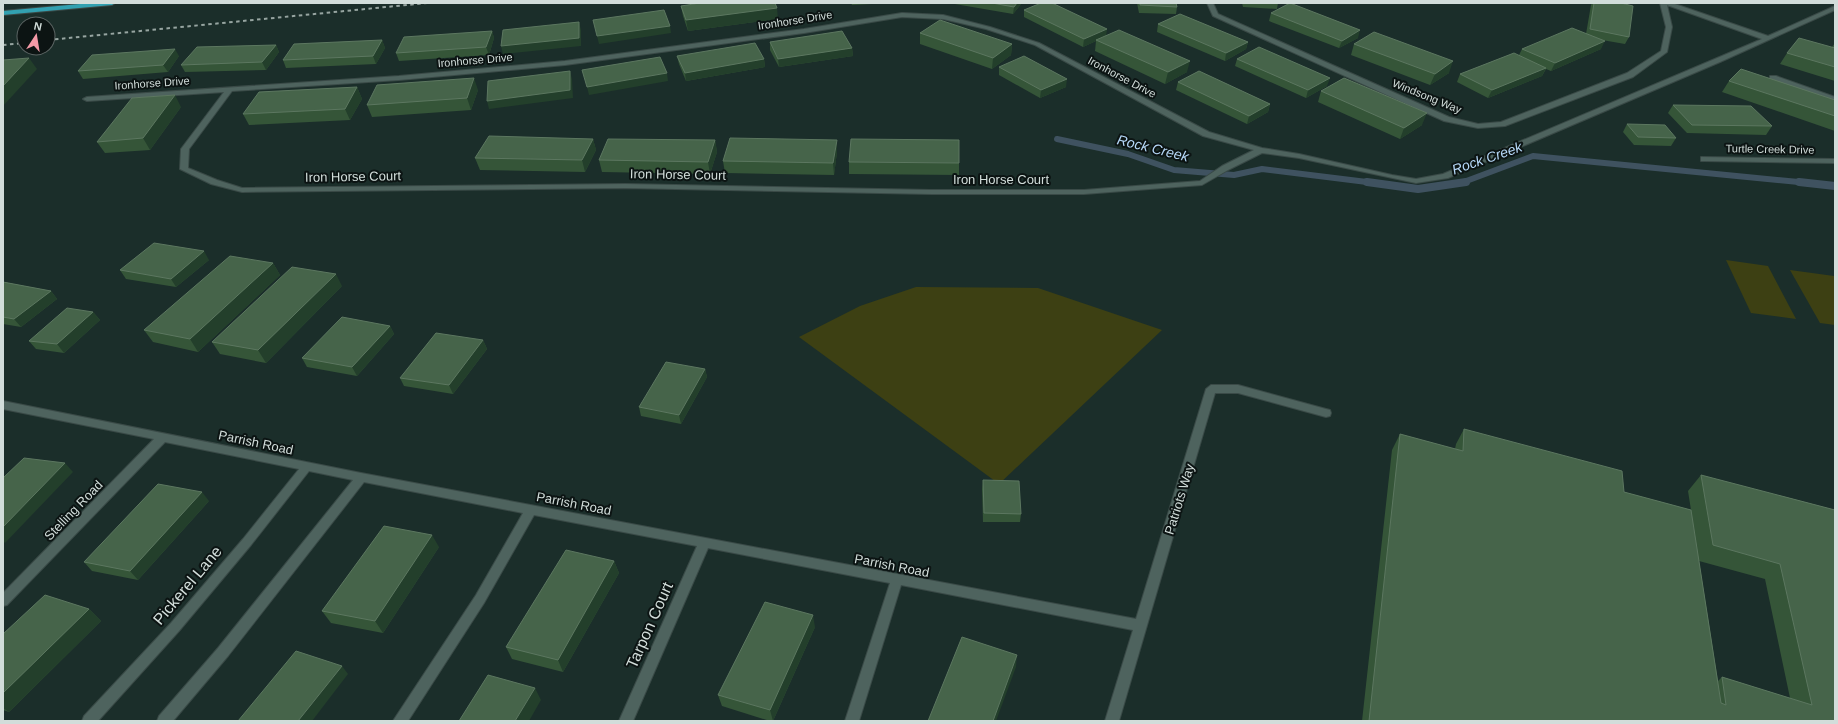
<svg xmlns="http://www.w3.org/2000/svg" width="1838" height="724" font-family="Helvetica,sans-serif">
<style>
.green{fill:#3d4013}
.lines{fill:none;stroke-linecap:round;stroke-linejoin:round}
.stream-far1{stroke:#3f5260;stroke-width:6}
.stream{stroke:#3f5260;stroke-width:8}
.minor-casing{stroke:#3a4a47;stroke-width:2}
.major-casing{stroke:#3a4a47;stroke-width:2}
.minor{fill:#4e635e;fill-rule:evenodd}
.major{fill:#32a1b1;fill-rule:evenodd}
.rail{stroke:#97a5a1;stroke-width:2;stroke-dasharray:3.5 3.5;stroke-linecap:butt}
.wall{fill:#355538;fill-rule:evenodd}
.shaded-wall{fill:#233f2b}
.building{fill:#46644a;stroke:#5c7760}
.labels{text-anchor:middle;stroke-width:4;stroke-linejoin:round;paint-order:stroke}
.far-street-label{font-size:11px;fill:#d2ddda;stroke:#0c1413}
.street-label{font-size:13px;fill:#d2ddda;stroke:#0c1413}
.water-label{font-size:14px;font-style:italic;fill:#b6d8f8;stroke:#0c1413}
.near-street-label{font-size:16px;fill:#d2ddda;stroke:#0c1413}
</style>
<rect width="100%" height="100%" fill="#1b2e2a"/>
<g class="green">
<polygon points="1726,260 1768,266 1796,319 1751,313"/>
<polygon points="1790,270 1834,276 1835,325 1820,323"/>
<polygon points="916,287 1038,288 1162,330 999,484 799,337 860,306"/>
</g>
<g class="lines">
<g class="stream-far1">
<polyline points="1057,139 1128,154 1174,170 1234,175 1262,169 1375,183"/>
<polyline points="1461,183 1533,156 1809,183"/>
</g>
<g class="stream">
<polyline points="1367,182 1418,189 1466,182"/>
<polyline points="1799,182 1835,186"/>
</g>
<g class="minor-casing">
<g id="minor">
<path d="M1207 3H1213L1218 14 1449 117 1478 124 1501 122 1627 73 1661 51 1666 27 1660 3H1672L1768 36 1835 6V10L1720 62 1448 178 1416 183 1299 158 1262 153 1228 170 1202 185 1084 194H931L625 188 242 192 211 184 180 169 181 149 224 92 87 101 83 99 87 97 399 76 565 61 804 29 902 13 943 15 990 27 1039 43 1209 132 1262 148 1299 154 1392 175 1416 179 1443 174 1762 39 1667 5 1672 27 1667 52 1633 77 1505 126 1478 128 1444 121 1213 16ZM902 17 943 19 986 29 1035 45 1203 136 1254 150 1222 166 1200 181 1084 190H931L625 184 242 188 217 180 188 168 189 149 232 91 399 80 565 65 804 33Z"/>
<polygon points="1770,76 1776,76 1835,97 1835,101 1770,80"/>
<polygon points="1701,157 1835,159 1835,163 1704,161 1701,161"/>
<polygon points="1211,385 1238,385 1326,409 1330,410 1331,413 1330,416 1326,417 1238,393 1215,393 1119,721 1105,721 1133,630 901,585 859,721 845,721 890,583 708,548 633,721 619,721 697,546 534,515 484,603 408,721 393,721 476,595 523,513 364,482 228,656 173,721 157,721 159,716 218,648 353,480 309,471 251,545 179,631 98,721 82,721 84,716 171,623 243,539 299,469 165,442 7,605 3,606 3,593 154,439 3,409 3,401 361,473 1136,619 1206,389"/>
</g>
</g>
<g class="major-casing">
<polygon id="major" points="91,3 115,3 112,5 3,15 3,11"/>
</g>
<use href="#minor" class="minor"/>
<use href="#major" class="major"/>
<g class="rail">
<polyline points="48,40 427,3"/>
<polyline points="3,45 24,43"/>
</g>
</g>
<g class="wall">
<polygon points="851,3 892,3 852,5"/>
<polygon points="949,3 1022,3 1013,14"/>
<polygon points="1137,3 1176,3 1177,7 1176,14 1139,13"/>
<polygon points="1242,3 1278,3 1277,9 1243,7"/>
<polygon points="1592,3 1621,3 1629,37 1625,44 1602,40 1601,49 1551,71 1546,69 1542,76 1488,98 1457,82 1460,74 1519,55 1522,49 1586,34 1591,5"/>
<polygon points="681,6 778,19 688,31 683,16"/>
<polygon points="1024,10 1187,72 1165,84 1095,51 1096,41 1083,47 1024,17"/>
<polygon points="1271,13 1358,38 1339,48 1269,21"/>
<polygon points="1158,24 1248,42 1246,49 1225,61 1157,32"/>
<polygon points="492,31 494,38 489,55 399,61 396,53"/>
<polygon points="920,33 1012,44 1011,55 992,69 920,44"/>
<polygon points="382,40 385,48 376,64 286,68 283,60"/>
<polygon points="770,42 852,48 853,56 779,67 770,50"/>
<polygon points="1835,43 1835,81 1780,64 1787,53 1832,47"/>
<polygon points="1354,44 1449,73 1430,85 1351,55"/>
<polygon points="276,45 279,52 266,70 185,72 181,65"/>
<polygon points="179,56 168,72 83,79 78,71"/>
<polygon points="677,56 764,59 765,67 686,81 679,64"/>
<polygon points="1237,59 1327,86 1306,98 1235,66"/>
<polygon points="999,67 1066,87 1040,98 999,75"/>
<polygon points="1729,81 1835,100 1835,131 1722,92"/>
<polygon points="1178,82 1270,104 1268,112 1247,124 1176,90"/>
<polygon points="357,87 362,99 350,120 249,125 243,114"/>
<polygon points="478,90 471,110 372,117 367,105"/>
<polygon points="1321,91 1422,125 1400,139 1318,102"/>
<polygon points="1673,105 1772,126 1766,135 1687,133 1668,113"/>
<polygon points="181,107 150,150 105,153 97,142"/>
<polygon points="1627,124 1676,138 1671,146 1634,145 1623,132"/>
<polygon points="593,139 596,150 585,172 480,170 475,158"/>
<polygon points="715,140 717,152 710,174 602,172 599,160"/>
<polygon points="837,152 834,175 725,173 723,161"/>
<polygon points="849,162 959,163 959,175 849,174"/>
<polygon points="209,260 176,287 126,279 120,270"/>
<polygon points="273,263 280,275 198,352 153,342 144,330"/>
<polygon points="3,282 51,291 57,299 21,327 3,324"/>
<polygon points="342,286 266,363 220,354 212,342"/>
<polygon points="93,312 100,320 64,353 36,349 29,341"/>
<polygon points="390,326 394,334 357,376 307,367 302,358"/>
<polygon points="483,340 487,349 453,394 404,386 400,378"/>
<polygon points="705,369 707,377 681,424 641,416 639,407"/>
<path d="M1464 429 1624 492 1691 510 1688 491 1701 475 1835 510V721H1362L1392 450 1400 434 1455 449 1456 444ZM1699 561 1765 579 1790 698 1722 677 1718 681Z"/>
<polygon points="983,480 1021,514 1020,522 983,522 982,489"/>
<polygon points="209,501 138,580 92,571 84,562"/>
<polygon points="439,547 383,633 331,623 322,611"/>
<polygon points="614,561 619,573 563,672 512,659 506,647"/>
<polygon points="89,609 101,621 9,712 3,710 3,634"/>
<polygon points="815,627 773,721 770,721 722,706 718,695"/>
</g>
<g class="shaded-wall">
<polygon points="1017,3 1022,3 1013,14 1014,7"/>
<polygon points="777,8 778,19 688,31 686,20"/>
<polygon points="579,22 581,30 581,46 503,54 501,46"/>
<polygon points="670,26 671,33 599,44 597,36"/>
<polygon points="1107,29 1106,37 1096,40 1096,41 1083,47 1084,39"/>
<polygon points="1360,30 1358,38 1339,48 1342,41"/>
<polygon points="492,31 494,38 489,55 486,47"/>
<polygon points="382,40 385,48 376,64 373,56"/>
<polygon points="1605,41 1601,49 1551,71 1555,63"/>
<polygon points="1248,42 1246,49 1225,61 1226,53"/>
<polygon points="1012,44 1011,55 992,69 993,58"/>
<polygon points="276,45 279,52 266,70 262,62"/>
<polygon points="852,48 853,56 779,67 778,59"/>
<polygon points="175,49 179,56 168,72 163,65"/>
<polygon points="29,58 37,69 3,106 3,86"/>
<polygon points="764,59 765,67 686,81 685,73"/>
<polygon points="1190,61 1187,72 1165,84 1168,72"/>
<polygon points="1453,61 1449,73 1430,85 1435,74"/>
<polygon points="1546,68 1542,76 1488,98 1492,90"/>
<polygon points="570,71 572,79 573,98 489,109 487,101"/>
<polygon points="667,73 668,81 589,95 587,87"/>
<polygon points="474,78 478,90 471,110 467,98"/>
<polygon points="1330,78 1327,86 1306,98 1308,90"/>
<polygon points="1067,79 1066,87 1040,98 1041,90"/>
<polygon points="357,87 362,99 350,120 345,109"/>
<polygon points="175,95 181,107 150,150 143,138"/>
<polygon points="1270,104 1268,112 1247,124 1249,116"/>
<polygon points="1427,113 1422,125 1400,139 1404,128"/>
<polygon points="593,139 596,150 585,172 582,160"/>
<polygon points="715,140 717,152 710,174 708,162"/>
<polygon points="837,140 837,152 834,175 833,163"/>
<polygon points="204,251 209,260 176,287 171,279"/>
<polygon points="273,263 280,275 198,352 190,339"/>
<polygon points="336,274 342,286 266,363 258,350"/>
<polygon points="51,291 57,299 21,327 14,319"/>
<polygon points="93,312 100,320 64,353 57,344"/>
<polygon points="390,326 394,334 357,376 352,367"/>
<polygon points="483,340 487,349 453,394 449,385"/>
<polygon points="705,369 707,377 681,424 679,415"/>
<polygon points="65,463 73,472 5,543 3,541 3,527"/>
<polygon points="202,492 209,501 138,580 130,571"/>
<polygon points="432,535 439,547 383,633 375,621"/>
<polygon points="614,561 619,573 563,672 558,660"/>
<polygon points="89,609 101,621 9,712 3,708 3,693"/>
<polygon points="813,615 815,627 773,721 770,710"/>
<polygon points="1017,655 1016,667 996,721 993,721"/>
<polygon points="342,666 348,674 312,721 298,721"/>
<polygon points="535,688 541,700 529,721 515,721"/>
</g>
<g class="building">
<polygon points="700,3 775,3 777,8 686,20 681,6"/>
<polygon points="992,3 1017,3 1014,7"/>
<polygon points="1041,3 1052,3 1107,29 1084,39 1024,10"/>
<polygon points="1140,3 1176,3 1177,7 1140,5"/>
<polygon points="1290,3 1360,30 1342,41 1271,13"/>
<polygon points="1594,3 1621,3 1633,6 1629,37 1590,29"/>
<polygon points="664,10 670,26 597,36 593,20"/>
<polygon points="1180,14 1248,42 1226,53 1158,24"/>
<polygon points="940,20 1012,44 993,58 920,33"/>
<polygon points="579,22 579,38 501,46 503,30"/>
<polygon points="1572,28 1605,41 1555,63 1522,49"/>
<polygon points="1119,30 1190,61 1168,72 1096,40"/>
<polygon points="492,31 486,47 396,53 404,37"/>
<polygon points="842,31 852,48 778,59 770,42"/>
<polygon points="1374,32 1453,61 1435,74 1354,44"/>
<polygon points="1799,38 1835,48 1835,67 1787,53"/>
<polygon points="382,40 373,56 283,60 294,44"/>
<polygon points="755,43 764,59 685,73 677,56"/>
<polygon points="276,45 262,62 181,65 197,47"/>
<polygon points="1259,47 1330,78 1308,90 1237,59"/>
<polygon points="175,49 163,65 78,71 92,55"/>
<polygon points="1514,53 1546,68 1492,90 1460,74"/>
<polygon points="1024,56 1067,79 1041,90 999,67"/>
<polygon points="660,57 667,73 587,87 582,70"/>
<polygon points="29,58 3,86 3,60"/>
<polygon points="1741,69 1835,100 1835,116 1729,81"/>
<polygon points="570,71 570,90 487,101 488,81"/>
<polygon points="1199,71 1270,104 1249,116 1178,82"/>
<polygon points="474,78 467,98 367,105 377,85"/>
<polygon points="1344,78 1427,113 1404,128 1321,91"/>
<polygon points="357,87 345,109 243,114 259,92"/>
<polygon points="175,95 143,138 97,142 132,98"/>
<polygon points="1673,105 1751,106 1772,126 1692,125"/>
<polygon points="1627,124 1665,125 1676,138 1638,137"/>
<polygon points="489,136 593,139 582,160 475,158"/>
<polygon points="730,138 837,140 833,163 723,161"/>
<polygon points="608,139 715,140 708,162 599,160"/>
<polygon points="851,139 959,140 959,163 849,162"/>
<polygon points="154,243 204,251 171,279 120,270"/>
<polygon points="230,256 273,263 190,339 144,330"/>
<polygon points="292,267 336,274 258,350 212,342"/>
<polygon points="3,282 51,291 14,319 3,317"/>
<polygon points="67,308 93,312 57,344 29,341"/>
<polygon points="342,317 390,326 352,367 302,358"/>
<polygon points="436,333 483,340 449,385 400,378"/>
<polygon points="666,362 705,369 679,415 639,407"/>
<polygon points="1464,429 1622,471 1624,492 1691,510 1721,703 1726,705 1722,677 1812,705 1780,564 1713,545 1701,475 1835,510 1835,721 1369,721 1400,434 1463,451"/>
<polygon points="24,458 65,463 3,527 3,478"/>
<polygon points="983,480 1019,481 1021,514 984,513"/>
<polygon points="158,484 202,492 130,571 84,562"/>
<polygon points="384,526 432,535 375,621 322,611"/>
<polygon points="566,550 614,561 558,660 506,647"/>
<polygon points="45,595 89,609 3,693 3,634"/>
<polygon points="765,602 813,615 770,710 718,695"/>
<polygon points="962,637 1017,655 993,721 928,721"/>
<polygon points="296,651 342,666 298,721 238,721"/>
<polygon points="488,675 535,688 515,721 459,721"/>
</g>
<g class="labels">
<g class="far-street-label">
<text transform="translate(795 20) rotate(-9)" y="4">Ironhorse Drive</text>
<text transform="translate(475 60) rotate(-5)" y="4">Ironhorse Drive</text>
<text transform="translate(1122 77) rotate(28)" y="4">Ironhorse Drive</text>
<text transform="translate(152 83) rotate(-4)" y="4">Ironhorse Drive</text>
<text transform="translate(1427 96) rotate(22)" y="4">Windsong Way</text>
<text transform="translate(1770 149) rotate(1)" y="4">Turtle Creek Drive</text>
</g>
<g class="street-label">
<text transform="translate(678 174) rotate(1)" y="5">Iron Horse Court</text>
<text transform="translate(353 176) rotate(-1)" y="5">Iron Horse Court</text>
<text x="1001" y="184">Iron Horse Court</text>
<text transform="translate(256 442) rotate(12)" y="5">Parrish Road</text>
<text transform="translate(1179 499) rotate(-73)" y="5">Patriots Way</text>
<text transform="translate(574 503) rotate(11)" y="5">Parrish Road</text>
<text transform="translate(73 510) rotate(-46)" y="5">Stelling Road</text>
<text transform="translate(892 565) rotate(11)" y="5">Parrish Road</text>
</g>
<g class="water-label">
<text transform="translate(1153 148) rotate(14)" y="5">Rock Creek</text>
<text transform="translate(1487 158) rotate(-19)" y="5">Rock Creek</text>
</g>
<g class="near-street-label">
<text transform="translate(187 585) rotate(-50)" y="6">Pickerel Lane</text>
<text transform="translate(649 625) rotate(-66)" y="6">Tarpon Court</text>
</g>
</g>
<rect width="1838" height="724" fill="none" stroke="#d2ddda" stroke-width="8"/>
<g transform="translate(36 36) rotate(12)"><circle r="19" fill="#0c1413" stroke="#5b6463"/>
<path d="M0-3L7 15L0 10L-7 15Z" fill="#f49aa7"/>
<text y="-6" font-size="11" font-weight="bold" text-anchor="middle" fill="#d2ddda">N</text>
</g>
</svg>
